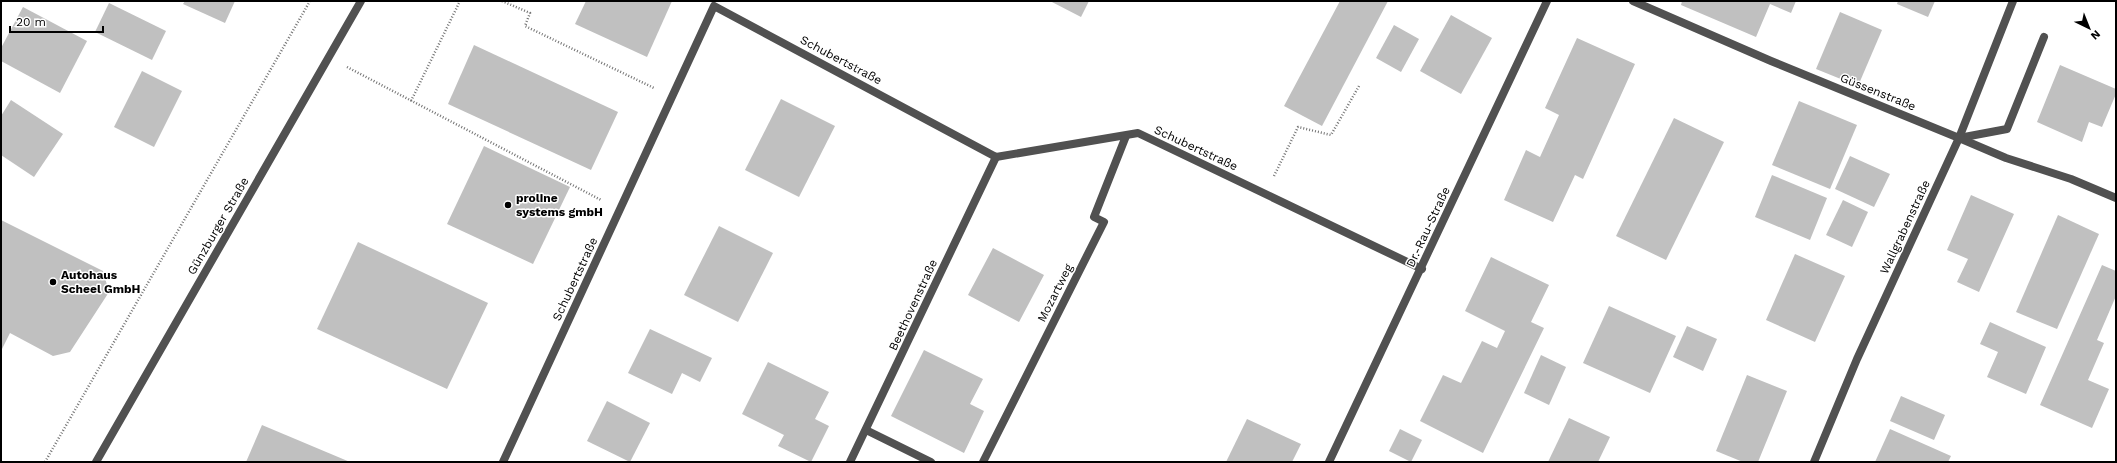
<svg xmlns="http://www.w3.org/2000/svg" width="2117" height="463" font-family="'Work Sans',sans-serif">
<style>
.building{fill:#c0c0c0}
.lines{fill:none;stroke-linecap:round;stroke-linejoin:round}
.path{stroke:#737373;stroke-width:2.5;stroke-dasharray:1 2;stroke-linecap:butt}
.service{stroke:#515151;stroke-width:8}
.minor{stroke:#515151;stroke-width:8}
.poi-dot{fill:#000;stroke:#fff;stroke-width:1.5}
.labels{text-anchor:middle;stroke-width:3;stroke-linejoin:round;paint-order:stroke}
.street-label{font-size:12px;fill:#000;stroke:#fff}
.poi-label{font-size:12px;font-weight:bold;fill:#000;stroke:#fff;text-anchor:start}
</style>
<rect width="100%" height="100%" fill="#fff"/>
<g class="building">
<polygon points="185,1 235,1 225,23 183,4"/>
<polygon points="586,1 672,1 647,57 575,24"/>
<polygon points="1050,1 1089,1 1081,17"/>
<polygon points="1340,1 1388,1 1322,126 1284,106"/>
<polygon points="1682,1 1796,1 1791,13 1770,4 1756,37 1681,5"/>
<polygon points="1898,1 1935,1 1928,17 1897,4"/>
<polygon points="109,3 166,31 152,60 95,32"/>
<polygon points="23,7 87,41 60,93 1,61 1,48"/>
<polygon points="1840,12 1882,30 1858,86 1816,69"/>
<polygon points="1451,15 1492,38 1461,94 1420,71"/>
<polygon points="1394,25 1419,39 1401,72 1376,58"/>
<polygon points="1577,38 1635,64 1583,179 1575,175 1553,222 1504,200 1526,150 1540,157 1559,115 1545,108"/>
<polygon points="474,45 618,112 591,170 448,104"/>
<polygon points="2060,65 2116,89 2116,94 2102,127 2089,122 2082,142 2037,122"/>
<polygon points="142,71 182,91 154,147 114,127"/>
<polygon points="781,99 835,126 799,197 745,170"/>
<polygon points="11,100 63,134 34,177 1,155 1,116"/>
<polygon points="1799,101 1857,125 1830,189 1772,165"/>
<polygon points="1674,118 1724,142 1666,260 1616,236"/>
<polygon points="484,146 570,187 533,264 447,224"/>
<polygon points="1850,156 1890,174 1874,207 1835,189"/>
<polygon points="1772,175 1827,198 1810,240 1755,217"/>
<polygon points="1971,195 2014,214 1979,292 1957,282 1968,259 1947,250"/>
<polygon points="1843,200 1868,212 1852,247 1826,235"/>
<polygon points="2058,215 2099,234 2057,329 2016,312"/>
<polygon points="1,220 103,271 109,292 70,352 53,356 10,333 1,351"/>
<polygon points="719,226 773,253 738,322 684,295"/>
<polygon points="358,242 488,303 447,389 317,329"/>
<polygon points="993,248 1044,275 1019,322 968,295"/>
<polygon points="1795,254 1845,276 1815,342 1766,320"/>
<polygon points="1491,257 1549,285 1531,322 1544,328 1483,453 1420,421 1443,375 1461,383 1482,341 1497,348 1505,331 1465,311"/>
<polygon points="2102,265 2116,271 2116,296 2097,340 2104,343 2088,380 2109,389 2092,428 2040,405"/>
<polygon points="1609,306 1676,336 1650,393 1583,363"/>
<polygon points="1990,322 2046,347 2026,394 1987,377 1998,352 1980,344"/>
<polygon points="1687,326 1717,339 1703,371 1673,357"/>
<polygon points="650,329 712,358 700,382 682,373 672,394 628,373"/>
<polygon points="924,350 983,379 970,404 984,411 964,453 891,416"/>
<polygon points="1541,355 1566,367 1549,405 1524,393"/>
<polygon points="768,362 829,392 815,419 829,426 811,462 778,446 784,435 742,414"/>
<polygon points="1747,375 1787,391 1758,462 1743,462 1716,451"/>
<polygon points="1901,396 1945,415 1934,440 1890,421"/>
<polygon points="607,401 650,423 630,462 587,441"/>
<polygon points="1569,418 1610,437 1598,462 1548,462"/>
<polygon points="1247,419 1301,444 1292,462 1226,462"/>
<polygon points="262,425 350,462 246,462"/>
<polygon points="1400,429 1422,440 1411,462 1389,451"/>
<polygon points="1890,429 1951,456 1948,462 1875,462"/>
</g>
<g class="lines">
<g class="path">
<polyline points="502,1 530,13 525,26 654,88"/>
<polyline points="347,67 601,200"/>
<polyline points="411,101 460,1"/>
<polyline points="1274,176 1298,127 1331,135 1359,86"/>
<polyline points="45,462 310,1"/>
</g>
<polyline class="service" points="1959,138 2007,129 2044,37"/>
<g class="minor">
<polyline points="1633,1 1771,61 1959,138 2006,158 2071,179 2116,198"/>
<polyline points="866,430 931,462"/>
<polyline points="96,462 361,1"/>
<polyline points="503,462 714,6 996,157 1138,133 1422,269"/>
<polyline points="850,462 996,157"/>
<polyline points="983,462 1104,222 1094,217 1126,136"/>
<polyline points="1329,462 1547,1"/>
<polyline points="1814,462 1857,359 1959,138 2013,1"/>
</g>
</g>
<g class="poi-dot">
<circle cx="508" cy="205" r="4"/>
<circle cx="53" cy="282" r="4"/>
</g>
<g class="labels">
<g class="street-label">
<text transform="translate(841 60) rotate(28)" y="4">Schubertstraße</text>
<text transform="translate(1878 92) rotate(22)" y="4">Güssenstraße</text>
<text transform="translate(1196 148) rotate(25)" y="4">Schubertstraße</text>
<text transform="translate(218 226) rotate(-60)" y="4">Günzburger Straße</text>
<text transform="translate(1428 227) rotate(-65)" y="4">Dr.-Rau-Straße</text>
<text transform="translate(1905 227) rotate(-65)" y="4">Wallgrabenstraße</text>
<text transform="translate(575 279) rotate(-65)" y="4">Schubertstraße</text>
<text transform="translate(1055 293) rotate(-63)" y="4">Mozartweg</text>
<text transform="translate(913 305) rotate(-65)" y="4">Beethovenstraße</text>
</g>
<g class="poi-label">
<text x="516" y="202">proline<tspan x="516" dy="14">systems gmbH</tspan></text>
<text x="61" y="279">Autohaus<tspan x="61" dy="14">Scheel GmbH</tspan></text>
</g>
</g>
<rect width="2117" height="463" fill="none" stroke="#000000" stroke-width="4"/>
<g transform="translate(2089 28) rotate(137)" stroke="#ffffff" stroke-width="3" paint-order="stroke">
<path d="M0-3L7 15L0 10L-7 15Z" fill="#000000"/>
<text y="-6" font-size="11" font-weight="bold" text-anchor="middle" fill="#000000">N</text>
</g>
<path d="M10 26v6h93v-6" fill="none" stroke="#000000" stroke-width="2"/>
<text x="16" y="26" font-size="12" fill="#000000" stroke="#ffffff" stroke-width="3" paint-order="stroke">20 m</text>
</svg>
